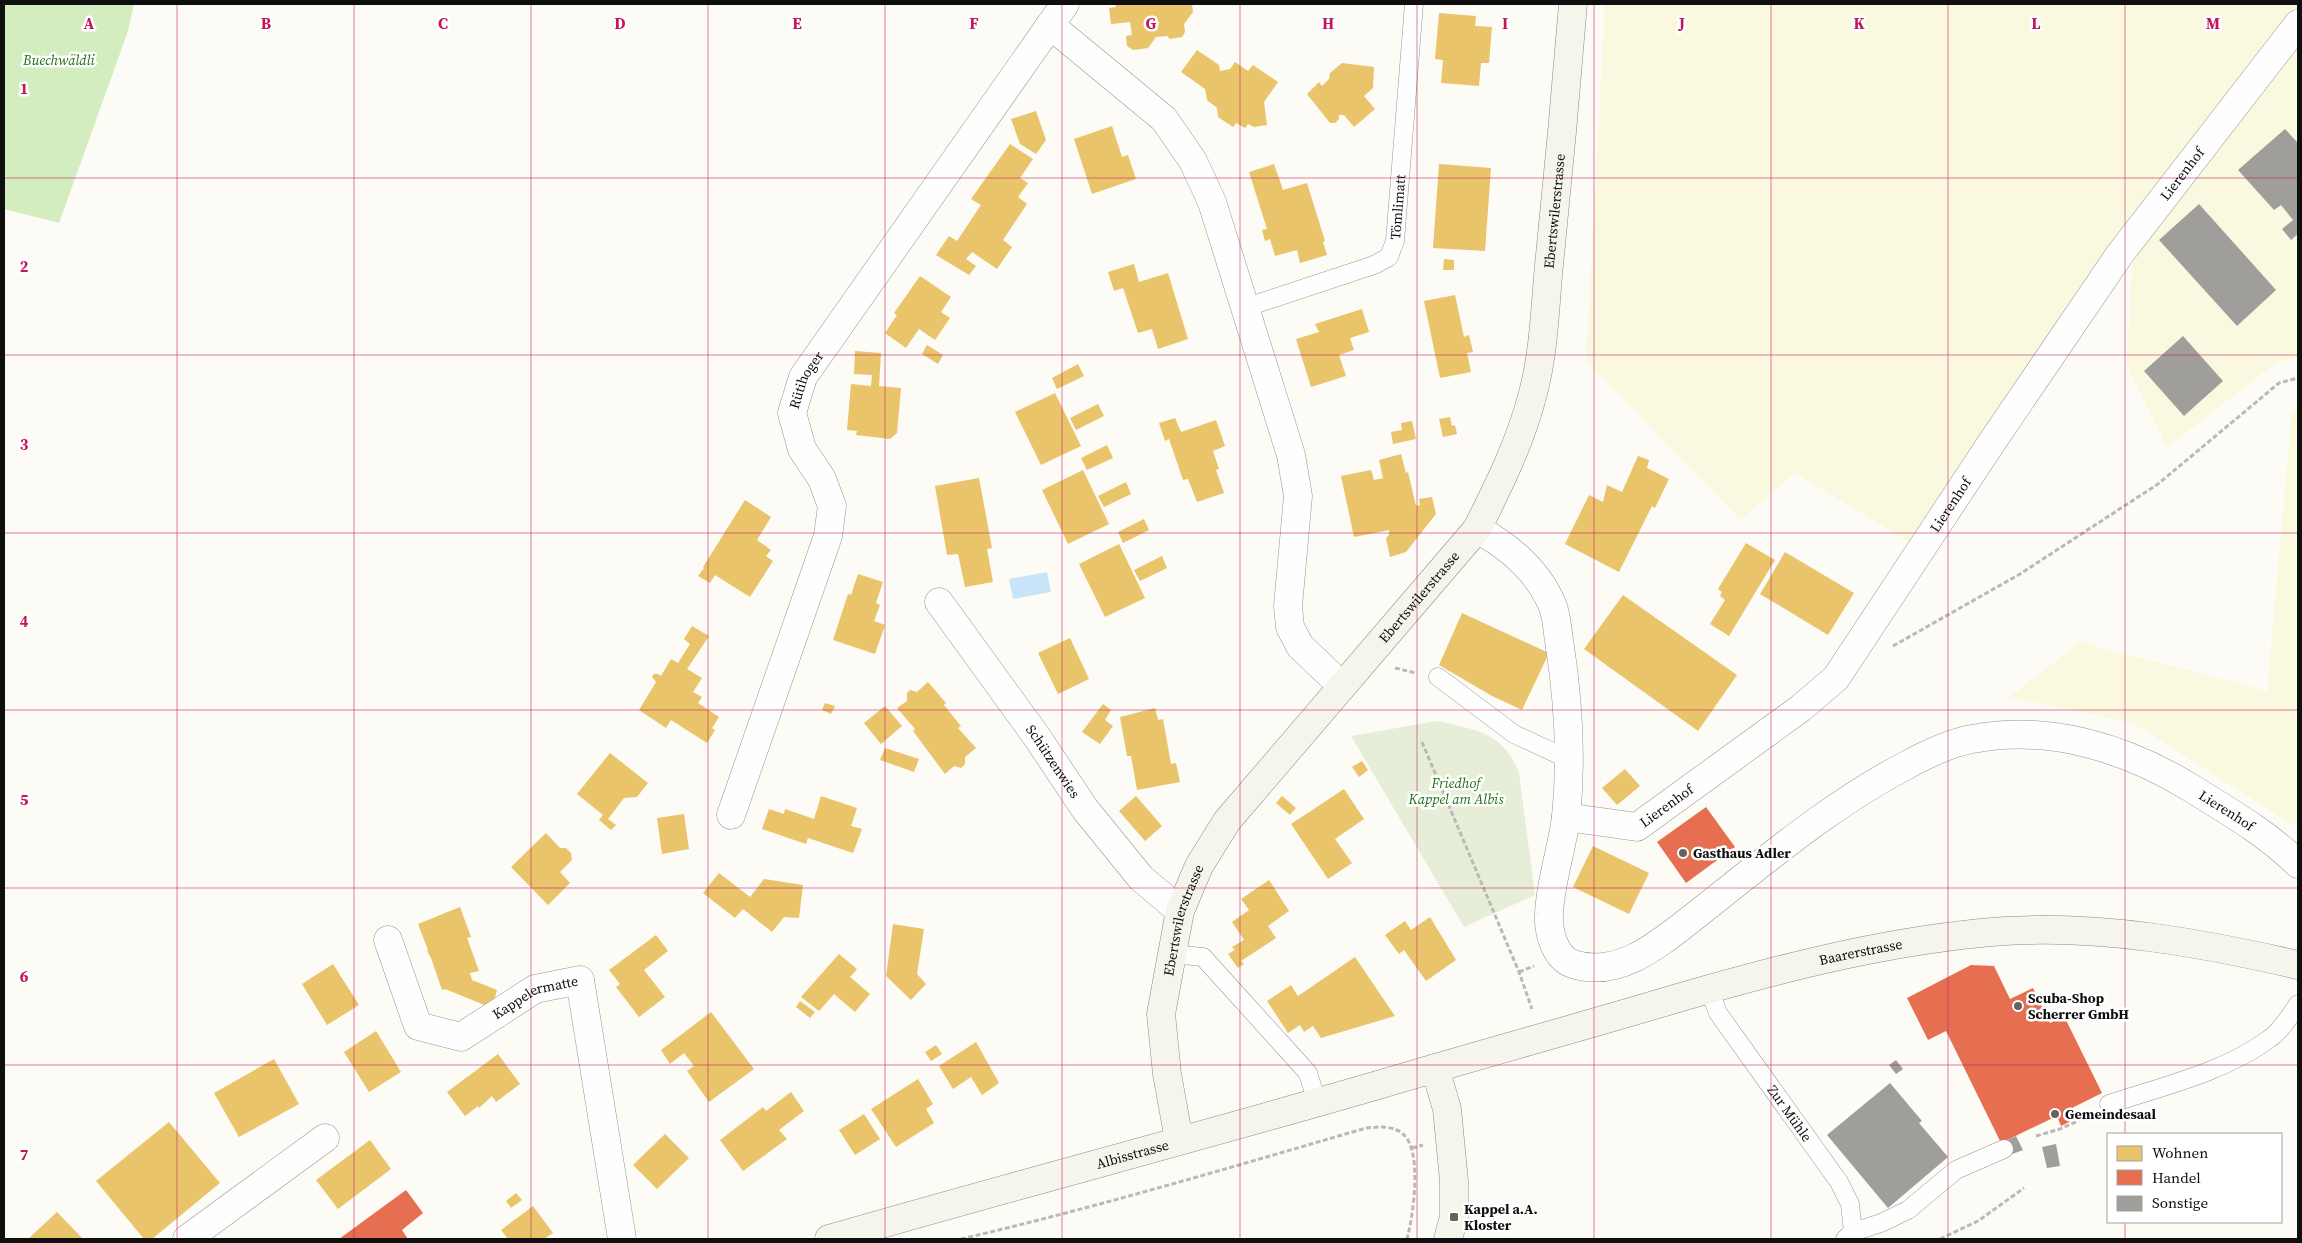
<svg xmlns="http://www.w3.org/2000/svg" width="2302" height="1243" font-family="'Source Serif 4',serif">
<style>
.farmland{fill:#faf9e0}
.forest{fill:#d3ecc0}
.cemetery{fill:#e7eed7}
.water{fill:#c8e4f9}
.homes{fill:#e9c46a}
.shops{fill:#e76f51}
.building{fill:#a09e9a}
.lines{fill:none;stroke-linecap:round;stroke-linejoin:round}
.lane-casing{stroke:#969593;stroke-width:19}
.street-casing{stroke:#969593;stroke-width:29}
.secondary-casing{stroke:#8c8c89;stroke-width:29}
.path{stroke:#b9b9b8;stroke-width:3;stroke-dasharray:5 2.5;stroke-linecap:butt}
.lane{stroke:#fffefe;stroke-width:18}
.street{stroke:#fffefe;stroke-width:28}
.secondary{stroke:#f5f5eb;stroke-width:28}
.grid{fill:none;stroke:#c2185b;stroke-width:1;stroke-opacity:0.55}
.poi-dot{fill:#626260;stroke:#fff;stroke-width:2}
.labels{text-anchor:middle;stroke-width:5;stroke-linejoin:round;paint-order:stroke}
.park-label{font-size:14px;font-style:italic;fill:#246e19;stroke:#fff}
.street-label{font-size:14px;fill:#0f0f0f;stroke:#fff}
.poi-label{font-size:14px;font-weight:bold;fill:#0f0f0f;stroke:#fff;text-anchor:start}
.grid-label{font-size:16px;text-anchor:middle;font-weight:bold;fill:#c2185b;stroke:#fff;stroke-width:5;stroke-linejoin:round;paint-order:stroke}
</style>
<rect width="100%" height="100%" fill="#fcfbf5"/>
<g class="farmland">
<polygon points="1605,4 2298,4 2298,25 1911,543 1795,473 1741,519 1586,362"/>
<polygon points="2298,27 2298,357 2276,363 2167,447 2127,366 2132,264"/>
<polygon points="2298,409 2298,828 2133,723 2009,697 2080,642 2267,691 2292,411"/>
</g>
<polygon class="forest" points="4,4 134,4 128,31 59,223 4,209"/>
<path class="cemetery" d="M1437 721C1475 730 1503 731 1519 773L1535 895 1464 927 1351 736Z"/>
<polygon class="water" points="1047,572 1051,592 1013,599 1009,579"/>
<g class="homes">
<polygon points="1115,4 1192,4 1193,12 1184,24 1185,32 1182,37 1170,39 1167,36 1156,37 1148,48 1133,50 1127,46 1126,36 1132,35 1130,22 1111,24 1109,8 1116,7"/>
<polygon points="1439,13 1476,16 1475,26 1492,27 1489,63 1481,63 1479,86 1441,83 1443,60 1435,59"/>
<polygon points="1197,50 1219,65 1220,71 1230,69 1235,62 1248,71 1253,65 1278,82 1264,102 1267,125 1254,127 1248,124 1245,128 1236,123 1233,127 1218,117 1217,108 1207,100 1205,89 1181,72"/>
<polygon points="1342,63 1374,67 1373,88 1364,96 1375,109 1354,127 1344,115 1339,115 1339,119 1335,123 1330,123 1307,94 1319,82 1322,86 1329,79 1330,73"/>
<polygon points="1036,111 1046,140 1036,154 1020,144 1011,119"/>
<polygon points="1112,126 1122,157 1128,155 1136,179 1092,194 1074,139"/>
<polygon points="1010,144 1033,159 1020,178 1028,183 1018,197 1027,204 1003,240 1012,247 997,269 972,252 966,259 976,266 969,275 936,255 949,236 957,241 981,205 971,199"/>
<polygon points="1274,164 1283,190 1307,183 1325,241 1323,242 1327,255 1300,263 1297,250 1275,256 1270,239 1265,241 1262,230 1267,229 1249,172"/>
<polygon points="1439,164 1491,168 1485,251 1433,248"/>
<polygon points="1444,259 1454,260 1454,270 1443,270"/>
<polygon points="1134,264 1139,282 1168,273 1188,339 1158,349 1152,329 1138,333 1123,288 1114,291 1108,272"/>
<polygon points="920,276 951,297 941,312 950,318 935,340 919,329 906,348 885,333 897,315 894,313"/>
<polygon points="1455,295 1464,337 1469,335 1473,352 1467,353 1471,372 1440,378 1424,301"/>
<polygon points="1362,309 1369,332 1350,338 1354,350 1339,355 1346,376 1311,387 1296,339 1319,332 1315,324"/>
<polygon points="927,345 943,355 938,364 922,354"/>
<polygon points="855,351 881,353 879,386 901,388 897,433 890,439 856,435 857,431 847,430 851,384 871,386 872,375 854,374"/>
<polygon points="1078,364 1084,376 1057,389 1052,378"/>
<polygon points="1055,393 1081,446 1041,465 1015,412"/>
<polygon points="1098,404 1104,416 1076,430 1070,418"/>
<polygon points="1450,417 1452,426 1455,425 1457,434 1443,437 1439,419"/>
<polygon points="1175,418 1181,432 1216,420 1225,446 1213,451 1219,469 1216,470 1224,493 1197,502 1188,479 1183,480 1169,439 1165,441 1159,423"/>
<polygon points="1412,421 1416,439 1393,444 1391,432 1402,430 1401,423"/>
<polygon points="1107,445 1113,458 1087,470 1081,458"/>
<polygon points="1401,454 1406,473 1408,472 1416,506 1420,505 1419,499 1432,497 1436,514 1406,552 1390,557 1386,538 1389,535 1389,530 1354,537 1341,476 1371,470 1374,480 1383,478 1379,460"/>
<polygon points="1638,456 1649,460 1647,468 1669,479 1655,508 1652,506 1619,572 1565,544 1589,495 1603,502 1607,485 1622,492"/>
<polygon points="1083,470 1109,524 1068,544 1042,490"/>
<polygon points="979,478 992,548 987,549 993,582 965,587 958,554 947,555 935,486"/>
<polygon points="1126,482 1131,494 1104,507 1098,496"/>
<polygon points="745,500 771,517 757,540 771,550 766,556 773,561 750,597 715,575 710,583 698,576 704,568 703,567"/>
<polygon points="1144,519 1149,530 1123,543 1118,532"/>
<polygon points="1746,543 1775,560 1729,636 1710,624 1725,600 1720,596 1722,592 1718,589"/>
<polygon points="1119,544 1145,598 1105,617 1079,564"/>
<polygon points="1785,552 1854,593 1828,635 1760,594"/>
<polygon points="1162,556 1167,568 1140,581 1134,570"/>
<polygon points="858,574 883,582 876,603 880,605 874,621 885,625 875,654 833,640 848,594 851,595"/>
<polygon points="1623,595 1737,675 1698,731 1584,649"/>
<polygon points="1462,613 1549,653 1522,710 1492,696 1439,665"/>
<polygon points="692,626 709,636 687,669 702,678 693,692 702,697 698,703 719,717 712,728 715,730 707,743 671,720 666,728 639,710 656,682 652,677 654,674 658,674 661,676 671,659 678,663 690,644 684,639"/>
<polygon points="1070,638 1089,679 1058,694 1038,653"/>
<polygon points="928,682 946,703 944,705 961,726 958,728 976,748 965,757 965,764 961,768 954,766 945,774 913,731 915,729 897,708 907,701 907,693 910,690 917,692"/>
<polygon points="825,703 835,706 831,714 822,710"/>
<polygon points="1103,704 1111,710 1105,720 1113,726 1100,744 1082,732"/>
<polygon points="885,706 902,726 881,744 864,723"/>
<polygon points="1155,708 1158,720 1163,719 1171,764 1176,763 1180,782 1137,790 1131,756 1127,756 1120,717"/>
<polygon points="885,748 919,759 914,772 880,760"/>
<polygon points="610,753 648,783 637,797 624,798 608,819 616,825 611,830 599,820 603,815 577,794"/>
<polygon points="1362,761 1368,770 1359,777 1352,767"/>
<polygon points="1625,769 1640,786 1617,805 1602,788"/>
<polygon points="1344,789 1364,819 1335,839 1352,863 1328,879 1291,824"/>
<polygon points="821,796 857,808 851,826 862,829 853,853 808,838 806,844 762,829 769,809 784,814 785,809 814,819"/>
<polygon points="1136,796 1162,826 1145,841 1119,811"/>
<polygon points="1282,796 1296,808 1290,815 1276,803"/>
<polygon points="684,814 689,849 662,854 657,818"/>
<polygon points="546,833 560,848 566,848 571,853 572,860 560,872 570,883 548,905 511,867"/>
<polygon points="1593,846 1649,873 1629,914 1573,887"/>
<polygon points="719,873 750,897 764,879 803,885 799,918 784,917 772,932 743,909 735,918 703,893"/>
<polygon points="1269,880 1289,911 1268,926 1276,938 1241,961 1244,964 1238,968 1228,954 1235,950 1232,947 1244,940 1232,922 1249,910 1241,899"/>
<polygon points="460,907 471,937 467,938 479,971 470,973 472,980 497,990 492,1008 445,989 442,990 431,958 427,951 428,950 418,924"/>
<polygon points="1430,917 1456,960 1426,981 1404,950 1399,954 1385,935 1405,921 1411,930"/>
<polygon points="893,924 924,929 917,974 926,984 911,1000 886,976"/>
<polygon points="656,935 668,951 644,970 665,997 639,1017 616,987 620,984 609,970"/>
<polygon points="839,954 857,969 850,977 870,994 855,1012 834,994 819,1011 801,997"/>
<polygon points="1355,957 1395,1016 1321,1038 1313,1026 1304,1032 1300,1025 1288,1033 1267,1001 1291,985 1298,996"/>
<polygon points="333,964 359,1005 327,1025 302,984"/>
<polygon points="800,1001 815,1012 810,1018 796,1007"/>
<polygon points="711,1012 754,1069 709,1102 687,1071 694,1066 684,1053 670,1064 661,1050"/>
<polygon points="376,1031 401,1072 369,1092 344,1052"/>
<polygon points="976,1042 999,1083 982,1095 971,1077 953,1089 939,1066"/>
<polygon points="936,1045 942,1054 931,1061 925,1052"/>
<polygon points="498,1054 520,1084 496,1102 492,1096 479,1108 478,1106 465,1116 447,1092"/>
<polygon points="274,1059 299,1104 239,1137 214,1093"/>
<polygon points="918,1079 933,1104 926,1109 934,1123 896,1147 871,1109"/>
<polygon points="791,1092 804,1111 779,1130 787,1139 743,1171 720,1140 763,1107 766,1111"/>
<polygon points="864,1114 880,1139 855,1155 839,1130"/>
<polygon points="169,1122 220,1183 152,1239 144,1239 96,1181"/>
<polygon points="665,1134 689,1158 657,1189 633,1165"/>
<polygon points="370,1140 391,1169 338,1209 316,1180"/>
<polygon points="516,1193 522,1200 511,1208 506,1201"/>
<polygon points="533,1206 553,1233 544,1239 508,1239 501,1230"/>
<polygon points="57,1212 83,1239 28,1239"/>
</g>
<g class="shops">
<polygon points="1706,807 1735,847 1686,883 1657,842"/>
<polygon points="1971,965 1994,966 2010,999 2033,988 2050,1023 2064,1016 2102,1093 2072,1108 2077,1118 2061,1126 2057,1116 2001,1143 1946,1031 1928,1040 1907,998"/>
<polygon points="406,1190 423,1213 402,1230 408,1239 339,1239"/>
</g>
<g class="building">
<polygon points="2285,129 2298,143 2298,234 2291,240 2282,229 2293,220 2281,205 2274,210 2238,170"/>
<polygon points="2199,204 2276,290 2237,326 2159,240"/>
<polygon points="2183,336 2223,381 2184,416 2144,371"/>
<polygon points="1896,1060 1903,1069 1896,1074 1889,1065"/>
<polygon points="1890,1083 1922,1121 1919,1123 1948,1157 1888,1208 1827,1135"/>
<polygon points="2016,1136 2023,1150 2007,1156 2001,1143"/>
<polygon points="2056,1144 2060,1166 2047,1168 2042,1147"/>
</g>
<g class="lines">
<g class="lane-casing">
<g id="lane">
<path id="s1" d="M1244 308 1374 265 1389 257 1395 241 1414 4"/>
<polyline points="1438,677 1514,734 1568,759"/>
<polyline points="1171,954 1203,957 1308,1073 1317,1102"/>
<path id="s2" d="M1709 989 1718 1013 1839 1182 1850 1204 1853 1232"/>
<path d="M2109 1104C2160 1087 2225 1072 2269 1039 2281 1031 2290 1016 2298 1004"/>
<polyline points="1845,1239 1853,1232 1881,1223 1908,1210 1956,1170 2004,1149"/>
</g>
</g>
<g class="street-casing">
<g id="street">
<polyline points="1050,25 1164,119 1193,161 1212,202 1291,455 1298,496 1288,606 1290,627 1300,646 1342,686"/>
<path id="s3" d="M1477 529C1510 547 1539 571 1553 607 1557 617 1557 629 1559 640 1568 697 1572 759 1566 817 1562 849 1550 883 1549 914 1548 932 1555 958 1573 964 1618 979 1659 944 1691 919 1760 865 1827 807 1905 766 1925 755 1949 743 1972 739 2048 724 2126 748 2191 788 2228 811 2268 834 2298 864"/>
<path id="s4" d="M939 602 1037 737 1085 809 1141 878 1180 911"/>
<path id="s5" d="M731 815 828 536 832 506 822 479 802 449 792 413 803 377 1065 4"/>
<path id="s6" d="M1566 817 1637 827 1801 708 1836 678 1992 442 2120 254 2298 24"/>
<path id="s7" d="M388 940 418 1026 461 1037 535 989 580 980 622 1239"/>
<polyline points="187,1239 325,1138"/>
</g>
</g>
<g class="secondary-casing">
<g id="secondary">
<polyline points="1435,1068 1447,1109 1454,1181 1454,1217 1448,1239"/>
<path id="s8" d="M1179 1140 1167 1074 1161 1014 1180 911 1199 866 1227 821 1477 529C1499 485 1521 441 1533 393 1544 352 1545 307 1549 265 1558 178 1566 91 1573 4"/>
<path id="s9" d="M829 1239C1012 1186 1196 1138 1378 1085 1478 1055 1578 1028 1678 998 1785 967 1893 939 2005 931 2103 925 2202 943 2298 965"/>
</g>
</g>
<g class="path">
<polyline points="1893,646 2020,574 2158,484 2279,383 2298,378"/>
<polyline points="1395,668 1416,673"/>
<polyline points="1422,742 1519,972 1532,1009"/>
<polyline points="1519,972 1534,966"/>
<polyline points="2036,1136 2060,1129 2089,1116"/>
<polyline points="1412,1148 1423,1145"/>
<path d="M961 1239C1098 1207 1232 1167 1366 1128 1378 1127 1393 1125 1403 1134 1423 1151 1413 1217 1407 1239"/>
<polyline points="1940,1239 1978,1221 2024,1188"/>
</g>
<use href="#lane" class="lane"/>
<use href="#street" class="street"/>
<use href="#secondary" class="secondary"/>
</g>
<path class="grid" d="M177 4V1239M354 4V1239M531 4V1239M708 4V1239M885 4V1239M1062 4V1239M1240 4V1239M1417 4V1239M1594 4V1239M1771 4V1239M1948 4V1239M2125 4V1134M4 178H2298M4 355H2298M4 533H2298M4 710H2298M4 888H2298M4 1065H2298M2125 1222V1239"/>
<g class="poi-dot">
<circle cx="1683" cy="853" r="5"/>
<circle cx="2018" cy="1006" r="5"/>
<circle cx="2055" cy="1114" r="5"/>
<rect x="1449" y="1212" width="10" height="10" rx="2.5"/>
</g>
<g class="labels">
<g class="park-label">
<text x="59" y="65">Buechwäldli</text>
<text x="1456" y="788">Friedhof<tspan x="1456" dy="16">Kappel am Albis</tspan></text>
</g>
<g class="street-label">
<text dy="5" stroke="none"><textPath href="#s6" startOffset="932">Lierenhof</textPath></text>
<text dy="5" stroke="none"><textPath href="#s1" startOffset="205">Tömlimatt</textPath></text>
<text dy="5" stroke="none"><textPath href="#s8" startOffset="1049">Ebertswilerstrasse</textPath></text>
<text dy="5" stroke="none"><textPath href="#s5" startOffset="464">Rütihoger</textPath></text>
<text dy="5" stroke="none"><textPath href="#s6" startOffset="528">Lierenhof</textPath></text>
<text dy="5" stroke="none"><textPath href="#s8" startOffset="629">Ebertswilerstrasse</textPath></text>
<text dy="5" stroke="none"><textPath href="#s4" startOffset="196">Schützenwies</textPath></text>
<text dy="5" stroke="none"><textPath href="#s6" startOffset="108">Lierenhof</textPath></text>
<text dy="5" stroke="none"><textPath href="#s3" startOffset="1220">Lierenhof</textPath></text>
<text dy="5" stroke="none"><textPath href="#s8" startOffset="224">Ebertswilerstrasse</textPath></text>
<text dy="5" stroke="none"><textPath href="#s9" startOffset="1071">Baarerstrasse</textPath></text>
<text dy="5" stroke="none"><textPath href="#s7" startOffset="221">Kappelermatte</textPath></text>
<text dy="5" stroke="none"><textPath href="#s2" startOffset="149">Zur Mühle</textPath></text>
<text dy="5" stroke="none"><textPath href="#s9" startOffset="315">Albisstrasse</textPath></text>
</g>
<g class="poi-label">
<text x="1693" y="858">Gasthaus Adler</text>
<text x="2028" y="1003">Scuba-Shop<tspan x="2028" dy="16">Scherrer GmbH</tspan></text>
<text x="2065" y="1119">Gemeindesaal</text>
<text x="1464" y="1214">Kappel a.A.<tspan x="1464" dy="16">Kloster</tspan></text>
</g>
</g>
<g class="grid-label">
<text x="89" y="29">A</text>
<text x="266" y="29">B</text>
<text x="443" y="29">C</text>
<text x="620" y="29">D</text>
<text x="797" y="29">E</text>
<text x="974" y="29">F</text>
<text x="1151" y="29">G</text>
<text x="1328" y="29">H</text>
<text x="1505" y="29">I</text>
<text x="1682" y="29">J</text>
<text x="1859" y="29">K</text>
<text x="2036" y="29">L</text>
<text x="2213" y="29">M</text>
<text x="24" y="94">1</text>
<text x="24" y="272">2</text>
<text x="24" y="450">3</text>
<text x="24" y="627">4</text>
<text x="24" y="805">5</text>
<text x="24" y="982">6</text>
<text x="24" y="1160">7</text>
</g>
<rect width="2302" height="1243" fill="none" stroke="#0f0f0f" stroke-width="10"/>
<rect x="2107" y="1133" width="175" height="90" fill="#ffffff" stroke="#9f9f9f"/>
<rect x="2117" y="1146" width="25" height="15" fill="#e9c46a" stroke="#9f9f9f"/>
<text x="2152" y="1158" font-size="15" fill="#0f0f0f">Wohnen</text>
<rect x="2117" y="1170" width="25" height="15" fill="#e76f51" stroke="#9f9f9f"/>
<text x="2152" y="1183" font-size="15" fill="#0f0f0f">Handel</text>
<rect x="2117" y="1196" width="25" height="15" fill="#a09e9a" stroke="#9f9f9f"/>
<text x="2152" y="1208" font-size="15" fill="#0f0f0f">Sonstige</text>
</svg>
